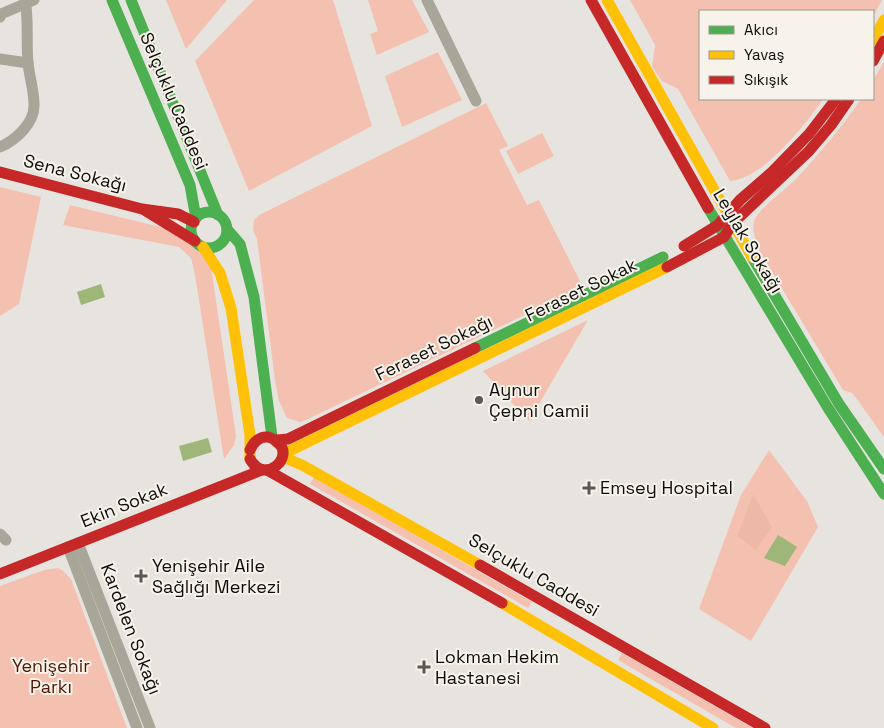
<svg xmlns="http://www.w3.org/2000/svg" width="884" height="728" font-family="'Space Grotesk',sans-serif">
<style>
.green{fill:#f4c0b0}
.forest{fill:#eeb8a7}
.water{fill:#9eb678}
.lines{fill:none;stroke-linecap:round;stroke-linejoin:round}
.street{stroke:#a7a698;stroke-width:11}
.fast{stroke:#4caf50;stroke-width:11}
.slow{stroke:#ffc107;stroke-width:11}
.jam{stroke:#c62828;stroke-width:11}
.poi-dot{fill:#595854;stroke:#f7f3ea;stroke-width:2}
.labels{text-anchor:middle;stroke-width:4;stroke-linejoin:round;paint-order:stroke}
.street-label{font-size:18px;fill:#0d0c09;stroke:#f7f3ea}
.poi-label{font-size:18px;fill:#0d0c09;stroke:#f7f3ea;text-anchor:start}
.park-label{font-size:18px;fill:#501605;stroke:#f7f3ea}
</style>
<rect width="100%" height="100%" fill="#e7e4e0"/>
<g class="green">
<polygon points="166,0 227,0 186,49"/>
<polygon points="254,0 333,0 372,126 249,191 195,61"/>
<polygon points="368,0 412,0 429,32 377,55 370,34 378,31"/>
<path d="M630 0H882L873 17V11H700V99H823C804 126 764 178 730 181L678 89 662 81 652 67 655 45Z"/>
<polygon points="438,52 462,100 402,127 385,76"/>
<path d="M884 62V437L856 398 852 393 843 390 760 252C757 242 750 230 755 219 761 207 785 190 796 179 819 154 842 127 861 99H873V80Z"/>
<polygon points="486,103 508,146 499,150 527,205 539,200 583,287 306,420 300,422 287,418 279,401 275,380 257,239 253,230 254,220 261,214"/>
<polygon points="542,133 554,156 518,174 506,151"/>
<polygon points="0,187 41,197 19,304 0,316"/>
<polygon points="70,205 185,233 210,260 236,436 234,445 224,459 195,275 191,258 179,247 63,225"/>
<polygon points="588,320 529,421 483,371"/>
<polygon points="769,450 807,501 818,527 751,641 699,609 741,495"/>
<polygon points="314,477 532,602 528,608 310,484"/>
<polygon points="58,568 62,570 71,579 127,728 0,728 0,586 44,570"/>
<polygon points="622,653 753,728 736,728 618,660"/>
</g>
<polygon class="forest" points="753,494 772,527 756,550 737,536"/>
<g class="water">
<polygon points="101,284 105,297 81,305 77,292"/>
<polygon points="208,438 212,452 183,461 179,446"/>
<polygon points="778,535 797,547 785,566 764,558"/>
</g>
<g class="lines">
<g class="street">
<polyline points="427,0 476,101"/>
<polyline points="0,17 1,14 34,0"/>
<polyline points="0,59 28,63"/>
<path d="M0 147C16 140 35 123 34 104 34 90 29 76 28 62 26 41 29 20 25 0"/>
<polyline points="0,534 6,540"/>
<polyline points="78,543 150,728"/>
<polyline points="68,547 137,728"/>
</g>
<g class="fast">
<polyline points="112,0 190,185 196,218"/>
<polyline points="131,0 218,215"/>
<polyline points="708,208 828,408 884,494"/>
<circle cx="209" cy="230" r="18"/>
<polyline points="227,229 240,244 254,297 272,437"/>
<polyline points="752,257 839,404 884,469"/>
<polyline points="475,348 663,257"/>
</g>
<g class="slow">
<polyline points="607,0 752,257"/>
<polyline points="873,40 884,20"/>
<polyline points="203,247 220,273 231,308 250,435 250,459"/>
<polyline points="283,454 667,267"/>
<polyline points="283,457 302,465 480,565"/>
<polyline points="502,603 713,728"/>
</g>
<g class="jam">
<polyline points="591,0 708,208"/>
<polyline points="873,61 884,41"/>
<polyline points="0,172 142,209 178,214 194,222"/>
<polyline points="146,211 195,241"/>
<polyline points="684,246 718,225 740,200 771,173 809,134 836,99"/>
<polyline points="667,267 724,237 733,223 809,151 831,125 849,99"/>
<polyline points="277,440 288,439 475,348"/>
<path d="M250 450C253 443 259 436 268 437 272 438 275 440 278 443 295 456 265 486 250 459"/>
<polyline points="267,470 502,603"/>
<polyline points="480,565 765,728"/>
<polyline points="0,574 262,470"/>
</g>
</g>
<g class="poi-dot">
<circle cx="479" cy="400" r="5"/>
<path d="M586.5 480.5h5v5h5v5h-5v5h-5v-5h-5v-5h5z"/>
<path d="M138.5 568.5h5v5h5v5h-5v5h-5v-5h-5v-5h5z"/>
<path d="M421.5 659.5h5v5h5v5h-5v5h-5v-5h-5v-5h5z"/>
</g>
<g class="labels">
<g class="street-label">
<text transform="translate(174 101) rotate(67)" y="6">Selçuklu Caddesi</text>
<text transform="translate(75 173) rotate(14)" y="6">Sena Sokağı</text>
<text transform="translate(748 241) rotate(59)" y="6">Leylak Sokağı</text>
<text transform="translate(581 290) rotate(-26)" y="6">Feraset Sokak</text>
<text transform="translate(434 348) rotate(-26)" y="6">Feraset Sokağı</text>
<text transform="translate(124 505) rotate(-22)" y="6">Ekin Sokak</text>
<text transform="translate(534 575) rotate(30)" y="6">Selçuklu Caddesi</text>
<text transform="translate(131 629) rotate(69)" y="6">Kardelen Sokağı</text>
</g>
<g class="poi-label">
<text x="489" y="396">Aynur<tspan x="489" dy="21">Çepni Camii</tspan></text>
<text x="600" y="494">Emsey Hospital</text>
<text x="152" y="572">Yenişehir Aile<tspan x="152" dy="21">Sağlığı Merkezi</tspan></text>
<text x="435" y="663">Lokman Hekim<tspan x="435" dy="21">Hastanesi</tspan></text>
</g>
<g class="park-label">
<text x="51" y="672">Yenişehir<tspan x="51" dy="21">Parkı</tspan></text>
</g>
</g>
<rect x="699" y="10" width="175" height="90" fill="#f7f3ea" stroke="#999790"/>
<rect x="709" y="26" width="25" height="8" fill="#4caf50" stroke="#999790"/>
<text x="744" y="35" font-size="15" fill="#0d0c09">Akıcı</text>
<rect x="709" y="51" width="25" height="8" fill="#ffc107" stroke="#999790"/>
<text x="744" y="60" font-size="15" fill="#0d0c09">Yavaş</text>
<rect x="709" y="76" width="25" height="8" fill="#c62828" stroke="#999790"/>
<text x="744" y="85" font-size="15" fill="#0d0c09">Sıkışık</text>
</svg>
